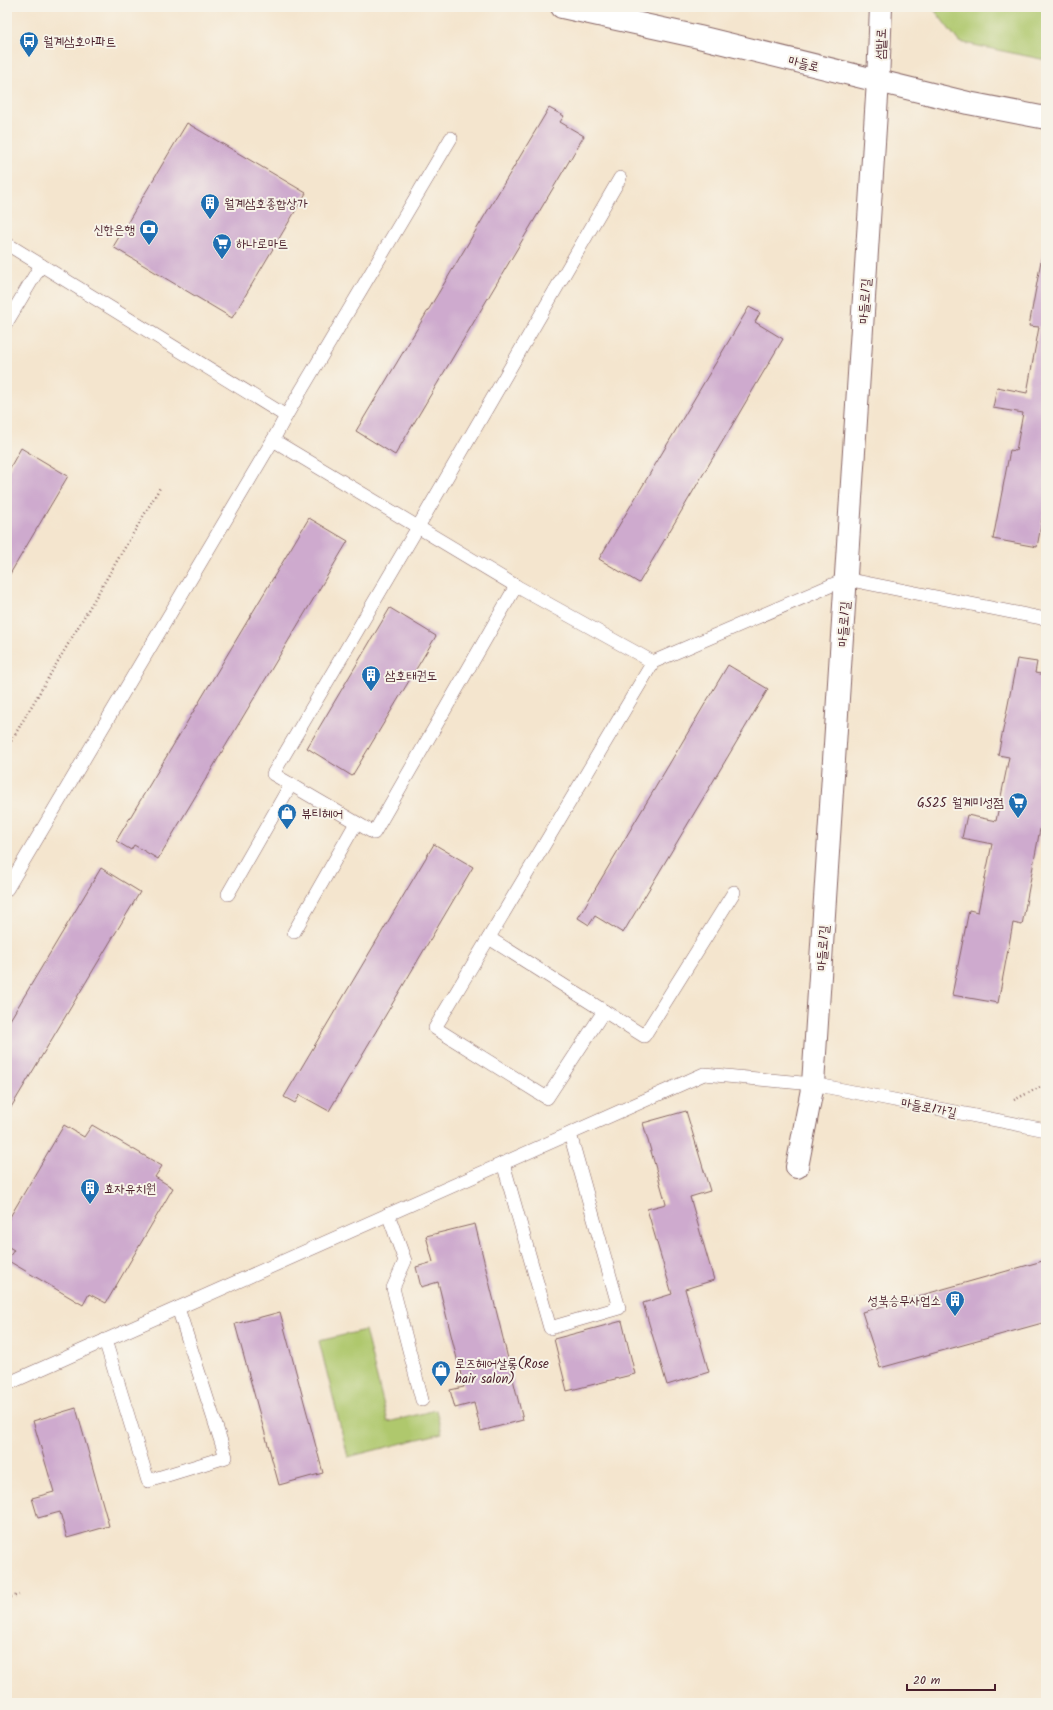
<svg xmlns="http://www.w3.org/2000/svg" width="1053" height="1710" font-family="Kalam,'Poor Story',sans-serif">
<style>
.green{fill:#afc86d;stroke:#7c744c}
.building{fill:#ceaace}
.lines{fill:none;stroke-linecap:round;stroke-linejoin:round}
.lane-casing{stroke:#866464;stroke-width:14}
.street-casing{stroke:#866464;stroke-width:24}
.secondary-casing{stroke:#866464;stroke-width:24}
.path{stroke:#866464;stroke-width:2.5;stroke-dasharray:1 3;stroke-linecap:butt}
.lane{stroke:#fff;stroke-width:13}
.street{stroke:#fff;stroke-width:22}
.secondary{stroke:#fff;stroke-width:22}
.labels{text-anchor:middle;stroke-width:4;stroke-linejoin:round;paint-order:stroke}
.poi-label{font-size:13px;fill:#4a1f2b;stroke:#f7f3e8;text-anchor:start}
.street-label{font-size:13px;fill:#4a1f2b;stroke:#f7f3e8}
</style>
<rect width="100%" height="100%" fill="#f7f3e8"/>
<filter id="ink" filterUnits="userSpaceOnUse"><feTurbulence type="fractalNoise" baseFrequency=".025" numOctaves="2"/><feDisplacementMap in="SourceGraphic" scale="8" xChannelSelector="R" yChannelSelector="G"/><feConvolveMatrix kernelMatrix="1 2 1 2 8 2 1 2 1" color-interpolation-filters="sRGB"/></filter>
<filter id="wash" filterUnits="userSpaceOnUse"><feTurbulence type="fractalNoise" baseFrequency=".012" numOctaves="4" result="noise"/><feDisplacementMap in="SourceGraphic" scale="16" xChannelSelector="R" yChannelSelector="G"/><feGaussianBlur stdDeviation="0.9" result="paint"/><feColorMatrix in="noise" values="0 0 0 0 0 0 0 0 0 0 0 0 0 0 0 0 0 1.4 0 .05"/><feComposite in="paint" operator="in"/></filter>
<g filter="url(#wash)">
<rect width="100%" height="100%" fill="#f4e5ce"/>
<g class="green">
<polygon points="932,7 1046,7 1046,60 959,42"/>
<polygon points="365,1330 388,1422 436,1410 442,1433 348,1457 319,1341"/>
</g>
<g id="blocks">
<g class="building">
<polygon points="549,108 564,116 560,122 584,136 395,455 356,431"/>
<polygon points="187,123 306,193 232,318 113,247"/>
<polygon points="1045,239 1046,499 1037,547 993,539 1010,450 1016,451 1023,413 993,408 997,387 1027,393 1039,327 1029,326"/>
<polygon points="749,307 760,313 755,322 783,339 639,583 599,559"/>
<polygon points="21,448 68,476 7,579 7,473"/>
<polygon points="309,518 348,541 158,859 134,845 131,850 116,841"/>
<polygon points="390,608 436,636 352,776 307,748"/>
<polygon points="1017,659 1037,662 1035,673 1046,675 1046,797 1022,925 1013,923 998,1003 952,995 969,910 978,912 992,844 962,838 967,815 996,821 1009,757 998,755"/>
<polygon points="728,665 768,689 623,933 595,916 589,925 578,918"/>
<polygon points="434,844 473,867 329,1111 300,1095 295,1103 284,1097"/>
<polygon points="101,868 140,892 7,1114 7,1025"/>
<polygon points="686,1111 710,1191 690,1197 714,1280 685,1289 709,1372 667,1385 643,1303 672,1294 647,1209 666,1204 643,1123"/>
<polygon points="64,1125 84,1137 92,1125 162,1166 155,1177 173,1188 106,1303 89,1294 83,1305 7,1260 14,1250 7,1246 7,1222"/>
<polygon points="475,1224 523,1420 481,1431 474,1403 455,1408 450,1390 464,1387 438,1282 421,1287 416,1267 433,1262 426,1236"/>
<polygon points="1046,1260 1046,1322 880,1368 862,1312"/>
<polygon points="280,1312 323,1473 279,1485 235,1324"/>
<polygon points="622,1321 635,1374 567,1391 554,1339"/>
<polygon points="76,1408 109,1526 67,1538 60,1512 38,1518 32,1498 54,1492 33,1421"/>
</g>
</g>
</g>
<g filter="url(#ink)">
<use href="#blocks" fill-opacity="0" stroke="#866464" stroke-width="1"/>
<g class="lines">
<g class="lane-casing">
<g id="lane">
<polyline points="7,244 286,416 273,440"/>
<polyline points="7,322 41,265"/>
<polyline points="286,416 451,138"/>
<polyline points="516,586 374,833 273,774 418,527 620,178"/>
<polyline points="653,662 435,1028 547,1098 604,1011 644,1036 734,892"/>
<polyline points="7,889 273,440 516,586 653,662 846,579 1046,619"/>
<polyline points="228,894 291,784"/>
<polyline points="294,932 356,823"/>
<polyline points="489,938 604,1011"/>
<polyline points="503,1163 550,1328 619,1308 570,1134"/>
<polyline points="388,1214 405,1261 393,1288 422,1400"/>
<polyline points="105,1340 148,1481 226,1457 178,1308"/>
<polyline points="7,1384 704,1074 813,1084 1046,1130"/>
</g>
</g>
<g class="street-casing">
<polyline id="street" points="797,1167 813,1084 878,81"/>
</g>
<g class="secondary-casing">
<g id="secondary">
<polyline points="562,7 699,37 968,103 1046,118"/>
<polyline points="878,81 881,7"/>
</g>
</g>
<g class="path">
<polyline points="805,9 805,7"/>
<polyline points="7,748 161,486"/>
<polyline points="1014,1100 1046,1084"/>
<polyline points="7,1598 19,1595"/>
</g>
<use href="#lane" class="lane"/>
<use href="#street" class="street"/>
<use href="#secondary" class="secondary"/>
</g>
</g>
<defs>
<g id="bus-pin" transform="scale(1)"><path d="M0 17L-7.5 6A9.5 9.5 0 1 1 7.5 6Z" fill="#1f6fb2" stroke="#f7f3e8"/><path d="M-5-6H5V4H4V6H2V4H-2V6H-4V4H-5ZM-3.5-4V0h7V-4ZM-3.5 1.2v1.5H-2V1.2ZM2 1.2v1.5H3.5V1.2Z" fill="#fff"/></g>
<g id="building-pin" transform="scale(1)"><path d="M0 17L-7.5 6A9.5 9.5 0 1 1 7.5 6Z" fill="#1f6fb2" stroke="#f7f3e8"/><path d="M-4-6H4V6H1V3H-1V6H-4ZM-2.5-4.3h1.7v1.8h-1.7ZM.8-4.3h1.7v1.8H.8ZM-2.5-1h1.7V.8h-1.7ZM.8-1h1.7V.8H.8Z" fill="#fff"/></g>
<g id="bank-pin" transform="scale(1)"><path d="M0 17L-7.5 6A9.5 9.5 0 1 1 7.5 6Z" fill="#1f6fb2" stroke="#f7f3e8"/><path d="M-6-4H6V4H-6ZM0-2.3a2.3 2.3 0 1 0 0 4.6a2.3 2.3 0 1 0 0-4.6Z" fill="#fff"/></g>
<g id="supermarket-pin" transform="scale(1)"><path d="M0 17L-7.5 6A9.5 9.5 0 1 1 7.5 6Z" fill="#1f6fb2" stroke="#f7f3e8"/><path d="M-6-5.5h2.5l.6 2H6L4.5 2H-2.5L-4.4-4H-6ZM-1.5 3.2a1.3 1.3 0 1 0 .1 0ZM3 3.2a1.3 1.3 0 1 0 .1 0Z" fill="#fff"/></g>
<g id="shop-pin" transform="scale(1)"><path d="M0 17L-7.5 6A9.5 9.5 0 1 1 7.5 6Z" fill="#1f6fb2" stroke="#f7f3e8"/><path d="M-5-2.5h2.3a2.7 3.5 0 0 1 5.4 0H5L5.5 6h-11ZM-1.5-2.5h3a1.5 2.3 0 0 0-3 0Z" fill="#fff"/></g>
</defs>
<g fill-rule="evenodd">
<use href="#bus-pin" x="29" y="41"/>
<use href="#building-pin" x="210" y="203"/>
<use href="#bank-pin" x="149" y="229"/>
<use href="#supermarket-pin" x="222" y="243"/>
<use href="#building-pin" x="371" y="675"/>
<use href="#supermarket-pin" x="1018" y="802"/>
<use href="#shop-pin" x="287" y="813"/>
<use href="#building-pin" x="90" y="1188"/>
<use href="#building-pin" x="955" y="1300"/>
<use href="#shop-pin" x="441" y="1370"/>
</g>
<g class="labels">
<g class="poi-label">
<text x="43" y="46">월계삼호아파트</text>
<text x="224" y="208">월계삼호종합상가</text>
<text x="135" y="234" text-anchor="end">신한은행</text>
<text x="236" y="248">하나로마트</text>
<text x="385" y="680">삼호태권도</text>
<text x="1004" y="807" text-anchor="end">GS25 월계미성점</text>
<text x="301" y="818">뷰티헤어</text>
<text x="104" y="1193">효자유치원</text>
<text x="941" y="1305" text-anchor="end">성북승무사업소</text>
<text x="455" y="1368">로즈헤어살롱(Rose<tspan x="455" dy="15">hair salon)</tspan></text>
</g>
<g class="street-label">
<text transform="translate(880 44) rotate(-88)" y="5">섬밭로</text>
<text transform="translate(804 63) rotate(14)" y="5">마들로</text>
<text transform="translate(864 301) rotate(-86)" y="5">마들로1길</text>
<text transform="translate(843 624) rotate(-86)" y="5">마들로1길</text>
<text transform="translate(822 948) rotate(-86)" y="5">마들로1길</text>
<text transform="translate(929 1107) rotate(11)" y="5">마들로1가길</text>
</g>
</g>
<rect width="1053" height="1710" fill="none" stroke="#f7f3e8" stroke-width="24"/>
<path d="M907 1684v6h88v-6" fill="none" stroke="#4a1f2b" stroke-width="2"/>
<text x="913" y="1684" font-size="12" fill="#4a1f2b" stroke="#f7f3e8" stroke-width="3" paint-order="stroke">20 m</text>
</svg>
